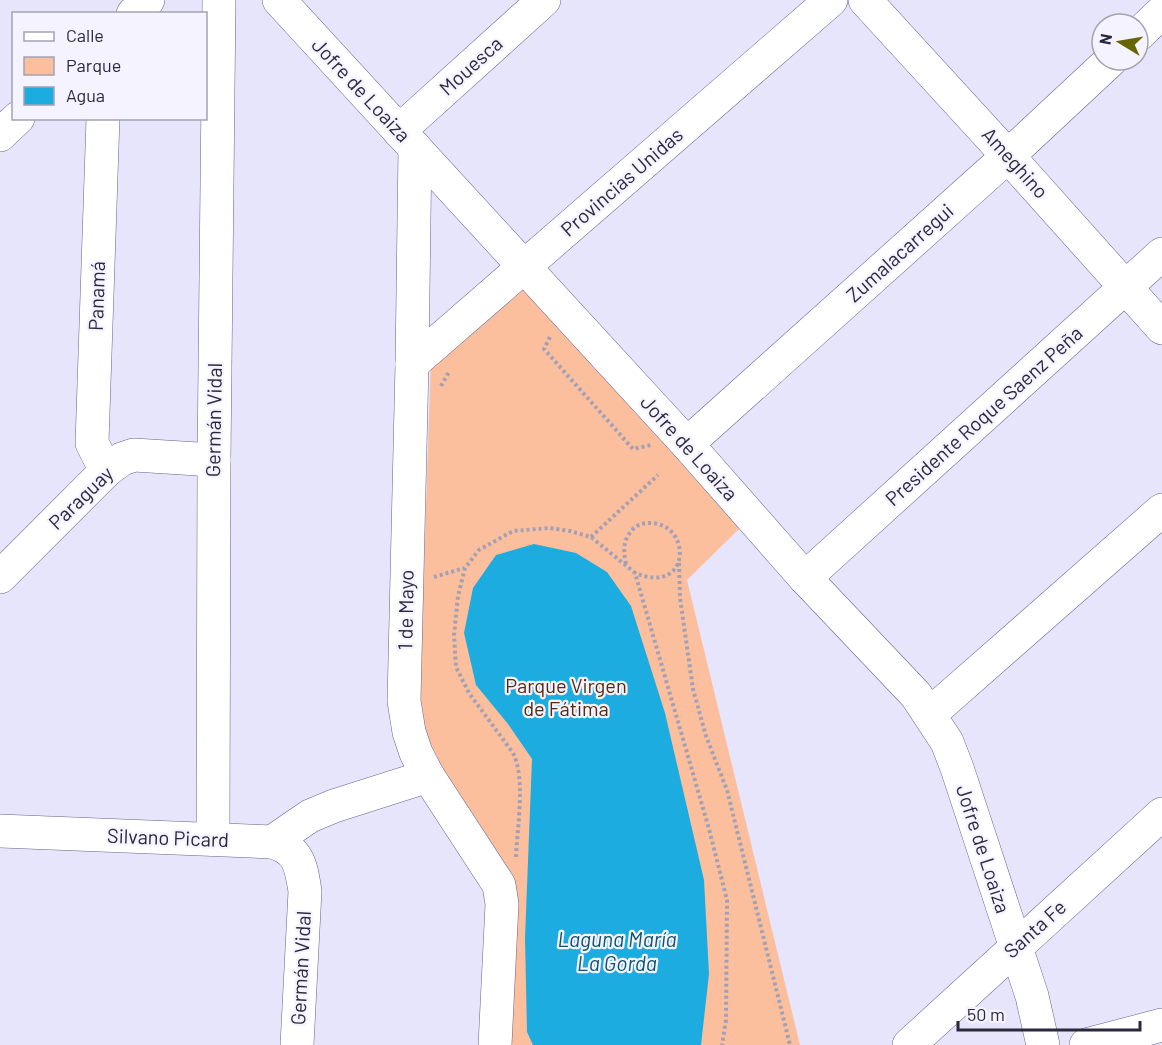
<svg xmlns="http://www.w3.org/2000/svg" width="1162" height="1045" font-family="Barlow,sans-serif">
<style>
.green{fill:#fcbf9e}
.water{fill:#1dacdf}
.lines{fill:none;stroke-linecap:round;stroke-linejoin:round}
.minor-casing{stroke:#676091;stroke-width:34}
.path{stroke:#a2a0b5;stroke-width:4;stroke-dasharray:3 3;stroke-linecap:butt}
.minor{stroke:#fff;stroke-width:33}
.labels{text-anchor:middle;stroke-width:4.5;stroke-linejoin:round;paint-order:stroke}
.street-label{font-size:20px;fill:#2b283d;stroke:#f4f3ff}
.park-label{font-size:20px;fill:#56290b;stroke:#f4f3ff}
.water-label{font-size:21px;font-style:italic;fill:#0c546f;stroke:#f4f3ff}
</style>
<rect width="100%" height="100%" fill="#e7e5fb"/>
<polygon class="green" points="524,282 745,523 687,580 800,1045 498,1045 503,940 435,772 419,716 431,358"/>
<polygon class="water" points="534,544 576,553 607,572 631,606 665,713 704,880 709,974 701,1045 533,1045 527,1032 525,938 532,759 508,724 476,685 464,633 473,588 496,555"/>
<g class="lines">
<g class="minor-casing">
<g id="minor">
<polyline points="279,0 687,444 805,578 916,695 947,742 957,768 1032,996 1043,1045"/>
<polyline points="865,0 1008,156 1162,328"/>
<polyline points="133,14 148,0"/>
<polyline points="1138,35 1162,12"/>
<polyline points="103,118 92,443 106,471"/>
<polyline points="399,131 544,0"/>
<polyline points="0,135 18,118"/>
<polyline points="415,148 412,364 404,701 409,732 416,753 428,776 499,885 502,904 495,1045"/>
<polyline points="412,364 831,0"/>
<polyline points="687,444 1008,156 1111,60"/>
<polyline points="0,577 106,471 122,459 134,455 214,460"/>
<polyline points="805,578 1162,254"/>
<polyline points="930,714 1162,510"/>
<path d="M0 831 272 842C299 849 301 866 305 891L297 1045"/>
<polyline points="213,839 214,460 219,0"/>
<polyline points="272,842 310,816 334,806 428,776"/>
<polyline points="909,1045 1162,814"/>
<polyline points="1086,1045 1162,1025"/>
</g>
</g>
<g class="path">
<polyline points="550,337 544,349 633,449 651,445"/>
<polyline points="441,386 449,372"/>
<polyline points="591,537 658,475"/>
<polyline points="679,563 680,598 693,689 706,736 727,790 790,1045"/>
<path d="M626 564C623 549 623 540 633 529 638 524 644 523 650 523 692 523 692 596 635 573"/>
<polyline points="434,577 464,568"/>
<path d="M516 857C517 828 526 779 513 753L469 693 456 667 454 635 458 596 465 568 479 550 513 531 549 528 570 531 591 537 635 573 709 829 727 900 726 1020 722 1045"/>
</g>
<use href="#minor" class="minor"/>
</g>
<g class="labels">
<g class="street-label">
<text transform="translate(471 66) rotate(-42)" y="7">Mouesca</text>
<text transform="translate(361 90) rotate(47)" y="7">Jofre de Loaiza</text>
<text transform="translate(1015 163) rotate(48)" y="7">Ameghino</text>
<text transform="translate(622 182) rotate(-41)" y="7">Provincias Unidas</text>
<text transform="translate(900 253) rotate(-42)" y="7">Zumalacarregui</text>
<text transform="translate(97 296) rotate(-88)" y="7">Panamá</text>
<text transform="translate(984 416) rotate(-42)" y="7">Presidente Roque Saenz Peña</text>
<text transform="translate(214 420) rotate(-89)" y="7">Germán Vidal</text>
<text transform="translate(689 448) rotate(48)" y="7">Jofre de Loaiza</text>
<text transform="translate(81 498) rotate(-44)" y="7">Paraguay</text>
<text transform="translate(406 610) rotate(-89)" y="7">1 de Mayo</text>
<text transform="translate(168 838) rotate(2)" y="7">Silvano Picard</text>
<text transform="translate(983 849) rotate(72)" y="7">Jofre de Loaiza</text>
<text transform="translate(1035 929) rotate(-42)" y="7">Santa Fe</text>
<text transform="translate(301 968) rotate(-87)" y="7">Germán Vidal</text>
</g>
<g class="park-label">
<text x="566" y="693">Parque Virgen<tspan x="566" dy="23">de Fátima</tspan></text>
</g>
<g class="water-label">
<text x="617" y="947">Laguna María<tspan x="617" dy="24">La Gorda</tspan></text>
</g>
</g>
<rect x="12" y="12" width="195" height="108" fill="#f4f3ff" stroke="#a4a2b1" stroke-width="1.5"/>
<rect x="24" y="32" width="30" height="9" fill="#ffffff" stroke="#a4a2b1" stroke-width="1.5"/>
<text x="66" y="42" font-size="18" fill="#2b283d">Calle</text>
<rect x="24" y="57" width="30" height="18" fill="#fcbf9e" stroke="#a4a2b1" stroke-width="1.5"/>
<text x="66" y="72" font-size="18" fill="#2b283d">Parque</text>
<rect x="24" y="87" width="30" height="18" fill="#1dacdf" stroke="#a4a2b1" stroke-width="1.5"/>
<text x="66" y="102" font-size="18" fill="#2b283d">Agua</text>
<g transform="translate(1120 42) rotate(281)"><circle r="28" fill="#f4f3ff" stroke="#a4a2b1" stroke-width="1.5"/>
<path d="M0-4.5L10 22L0 15L-10 22Z" fill="#666500"/>
<text y="-9" font-size="16" font-weight="bold" text-anchor="middle" fill="#2b283d">N</text>
</g>
<path d="M958 1021v9h182v-9" fill="none" stroke="#2b283d" stroke-width="3"/>
<text x="967" y="1021" font-size="18" fill="#2b283d" stroke="#f4f3ff" stroke-width="4.5" paint-order="stroke">50 m</text>
</svg>
